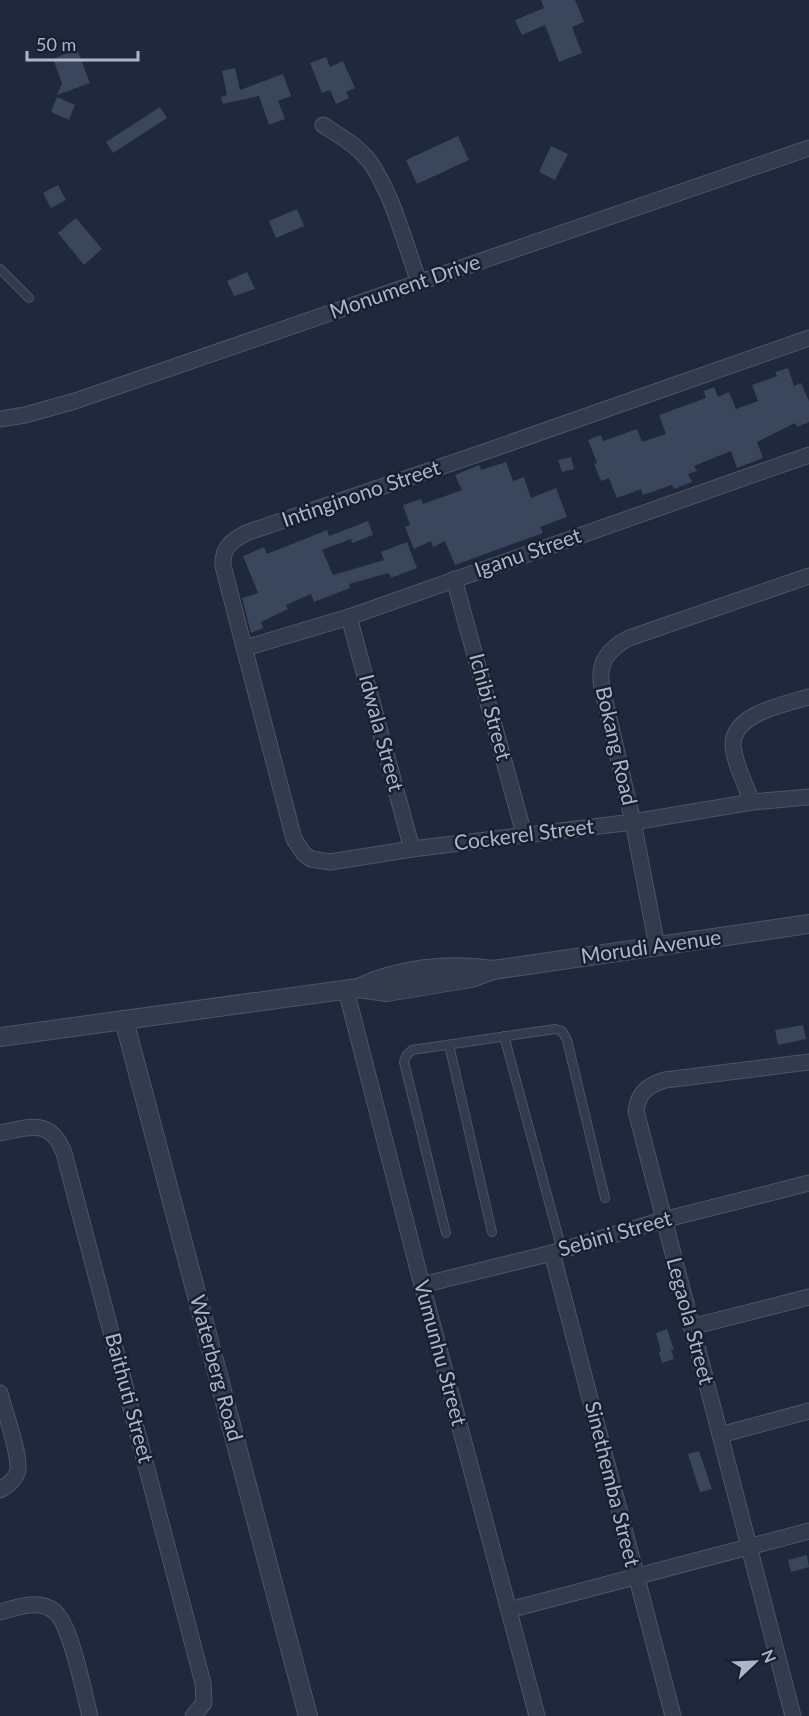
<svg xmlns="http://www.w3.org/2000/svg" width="809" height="1716" font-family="Lato,sans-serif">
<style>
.building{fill:#3a465b}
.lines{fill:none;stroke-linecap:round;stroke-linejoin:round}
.service-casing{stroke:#4d5566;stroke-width:10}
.minor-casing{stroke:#4d5566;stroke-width:17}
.tertiary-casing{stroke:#4d5566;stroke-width:20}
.service{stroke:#333b4c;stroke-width:8}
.minor{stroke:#333b4c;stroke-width:15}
.tertiary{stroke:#333b4c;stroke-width:18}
.labels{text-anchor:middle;stroke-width:5;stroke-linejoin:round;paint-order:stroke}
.street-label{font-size:21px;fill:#adb5c8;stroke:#182030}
</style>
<rect width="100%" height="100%" fill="#1f283c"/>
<g class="building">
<polygon points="541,0 575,0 584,22 572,27 582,53 559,62 545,25 522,35 515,20 544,8"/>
<polygon points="77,49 90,83 57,95 62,83 53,59"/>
<polygon points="326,57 330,67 343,61 355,88 346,92 349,98 336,104 330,90 322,93 310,63"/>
<polygon points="235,68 240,90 283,74 291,96 278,101 285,119 269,125 259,96 223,104 221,97 227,95 222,71"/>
<polygon points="57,97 75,105 69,120 51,112"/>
<polygon points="160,107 167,118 113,153 106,142"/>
<polygon points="458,136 469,160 417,184 406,160"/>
<polygon points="551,146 568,154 555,180 539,172"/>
<polygon points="58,185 66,200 51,208 43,193"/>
<polygon points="297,209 304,226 276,238 269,221"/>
<polygon points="76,218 102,249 84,265 58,233"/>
<polygon points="247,272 255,289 234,296 227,281"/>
<polygon points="788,368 794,386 801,383 809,401 809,422 797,427 795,423 757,442 763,458 737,468 731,451 694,466 697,471 688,474 692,482 674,489 672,485 643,495 641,489 617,498 609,478 601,481 594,464 597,463 588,440 601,435 603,441 637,429 642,442 666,434 659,415 706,398 704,391 714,387 718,397 729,392 736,409 758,401 752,385 777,376 775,372"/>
<polygon points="571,457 574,469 562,472 558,460"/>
<polygon points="506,462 513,481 524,477 531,498 556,488 567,517 540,527 543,533 455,565 445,541 433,547 431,541 414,549 405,527 410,525 403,505 421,499 423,504 462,490 455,475 479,465 481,470"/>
<polygon points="368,521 373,535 352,543 351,539 322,550 333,575 384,560 381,552 407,542 417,568 391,578 389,573 349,584 350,588 314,602 311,594 286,605 288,609 261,622 263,628 251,633 242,598 258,593 243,556 264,547 267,554 327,530 329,536"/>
<polygon points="803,1025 806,1039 778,1045 775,1030"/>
<polygon points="667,1329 674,1350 671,1350 674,1359 662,1363 659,1352 661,1351 656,1333"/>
<polygon points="699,1451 712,1489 700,1492 688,1454"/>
<polygon points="807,1555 809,1567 791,1572 788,1560"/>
</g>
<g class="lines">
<g class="service-casing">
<g id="service">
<polyline points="0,269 29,298"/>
<polyline points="504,1036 562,1250"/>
<polyline points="449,1045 492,1232"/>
<polyline points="446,1233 404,1062 406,1056 412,1050 555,1029 562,1031 567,1040 605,1198"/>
</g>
</g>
<g class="minor-casing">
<g id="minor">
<path d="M323 125C340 136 358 146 370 162 393 195 405 244 419 282"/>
<path d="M809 338 487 451 246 533C231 541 222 548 223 566L294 839 304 854 311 859 330 862 412 849 633 822 752 802 809 797"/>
<polyline points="0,419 25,415 75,401 809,148"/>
<polyline points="454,579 524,834"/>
<polyline points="349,617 412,849"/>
<polyline points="245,648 349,617 809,455"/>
<path d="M752 802C746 786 733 760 733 744 734 713 786 704 809 697"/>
<path d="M657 946 633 822 602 688C597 663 608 649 629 638L809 576"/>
<polyline points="346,990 422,1285 537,1716"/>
<path d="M0 1133C30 1127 51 1118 64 1153L203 1683 204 1703 193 1716"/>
<polyline points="552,1253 673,1716"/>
<polyline points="422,1285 552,1253 663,1220 809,1183"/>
<polyline points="691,1327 809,1297"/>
<path d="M0 1393C5 1413 19 1450 18 1469 17 1479 8 1485 0 1490"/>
<polyline points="720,1435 809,1411"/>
<polyline points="509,1610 809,1531"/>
<path d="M0 1612C17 1607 39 1599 54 1611 71 1623 84 1694 90 1716"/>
<path d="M793 1716 636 1111C638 1093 648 1085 665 1080L809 1062"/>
</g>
</g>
<g class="tertiary-casing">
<g id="tertiary">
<polyline points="358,988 387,992 471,978 493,970 809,924"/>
<polyline points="124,1020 308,1716"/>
<path d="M0 1037 358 988C399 969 448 963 493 970"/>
</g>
</g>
<use href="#service" class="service"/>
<use href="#minor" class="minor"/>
<use href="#tertiary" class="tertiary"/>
</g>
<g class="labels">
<g class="street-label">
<text transform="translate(405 287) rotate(-19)" y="7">Monument Drive</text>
<text transform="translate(361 494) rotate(-19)" y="7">Intinginono Street</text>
<text transform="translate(528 553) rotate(-19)" y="7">Iganu Street</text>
<text transform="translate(490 707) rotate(75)" y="7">Ichibi Street</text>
<text transform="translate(381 733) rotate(75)" y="7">Idwala Street</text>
<text transform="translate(616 746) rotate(77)" y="7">Bokang Road</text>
<text transform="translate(524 835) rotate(-7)" y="7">Cockerel Street</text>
<text transform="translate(651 947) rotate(-8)" y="7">Morudi Avenue</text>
<text transform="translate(615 1234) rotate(-16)" y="7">Sebini Street</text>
<text transform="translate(690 1321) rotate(75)" y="7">Legaola Street</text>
<text transform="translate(440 1353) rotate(75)" y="7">Vumunhu Street</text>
<text transform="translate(216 1368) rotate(75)" y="7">Waterberg Road</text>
<text transform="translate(129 1398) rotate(75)" y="7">Baithuti Street</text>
<text transform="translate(612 1484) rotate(76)" y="7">Sinethemba Street</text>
</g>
</g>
<g transform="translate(755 1662) rotate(67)" stroke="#182030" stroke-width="4.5" paint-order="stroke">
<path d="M0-4.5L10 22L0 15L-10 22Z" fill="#adb5c8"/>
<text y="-9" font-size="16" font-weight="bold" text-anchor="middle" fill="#adb5c8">N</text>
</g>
<path d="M27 51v9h111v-9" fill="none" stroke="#adb5c8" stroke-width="3"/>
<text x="36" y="51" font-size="18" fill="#adb5c8" stroke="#182030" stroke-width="4.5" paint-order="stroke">50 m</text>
</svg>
